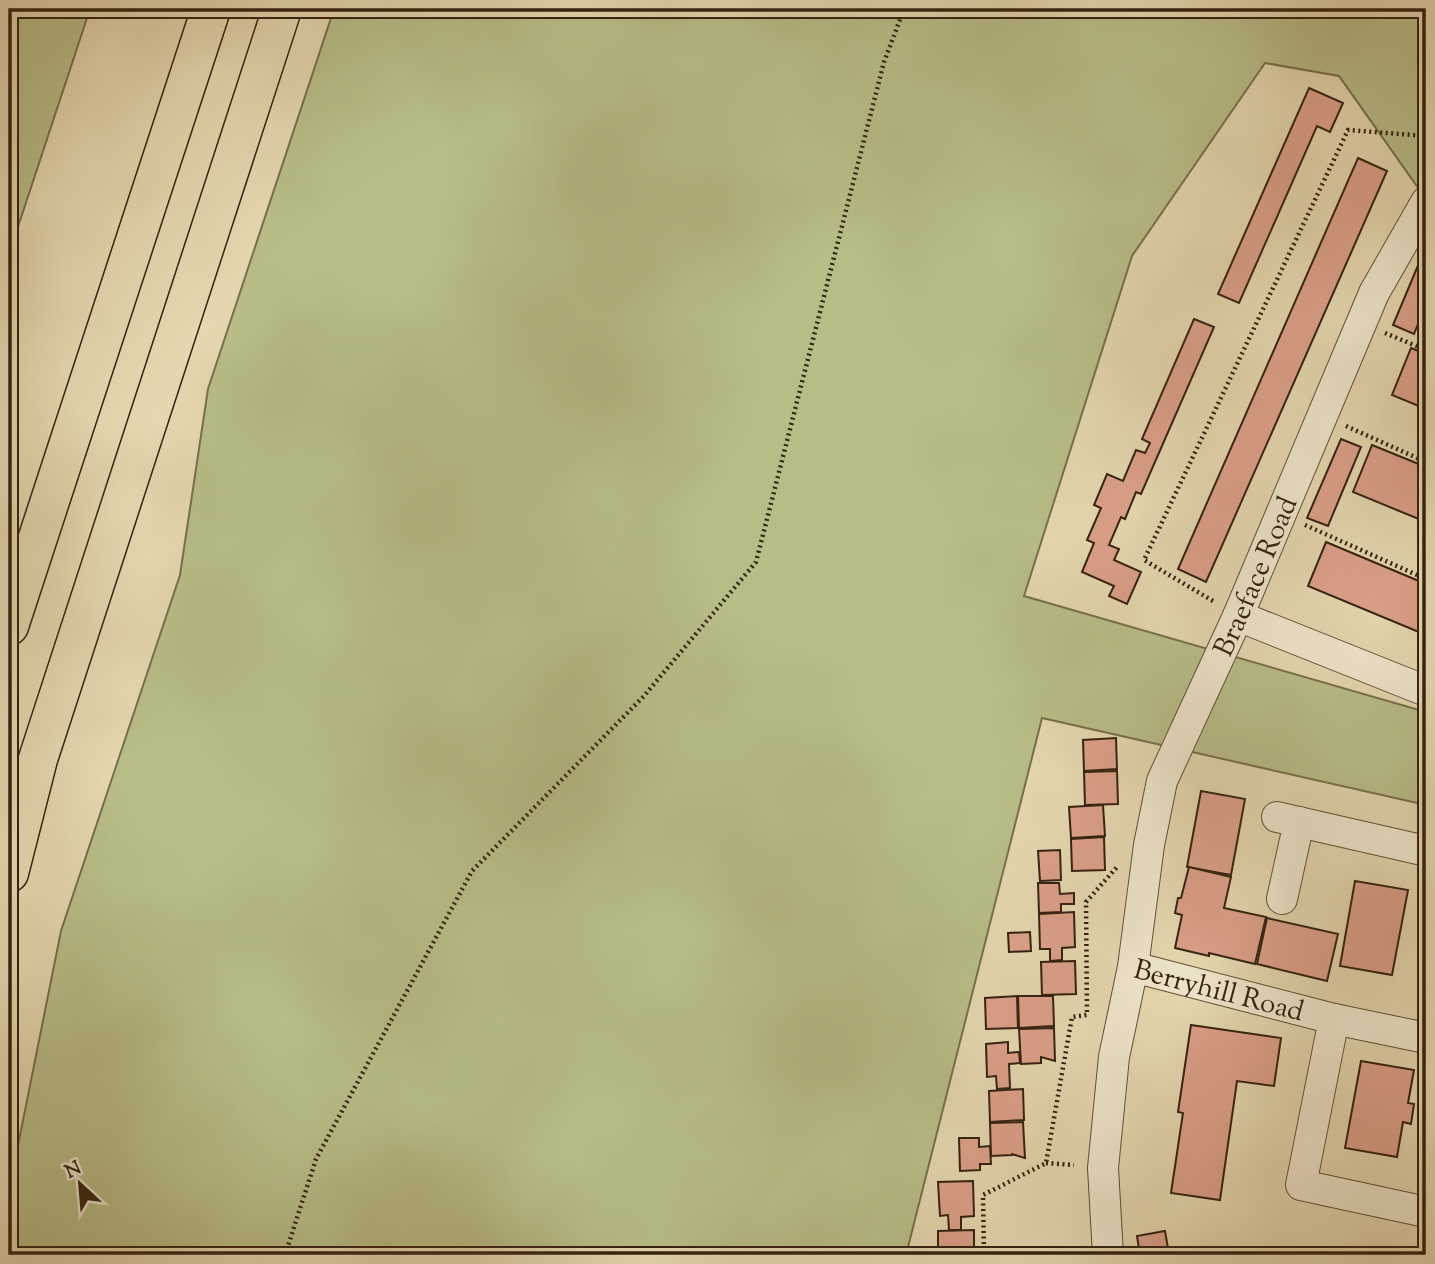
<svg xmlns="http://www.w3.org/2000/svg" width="1435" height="1264" font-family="'Sorts Mill Goudy',serif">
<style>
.green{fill:#b8bd88;stroke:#76704c;stroke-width:2}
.building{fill:#dca089;stroke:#342211;stroke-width:2}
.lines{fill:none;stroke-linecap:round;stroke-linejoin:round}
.minor-casing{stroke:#604f38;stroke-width:32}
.highway-casing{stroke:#342211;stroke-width:41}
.path{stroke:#342211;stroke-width:4.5;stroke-dasharray:2 3.5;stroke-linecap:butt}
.minor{stroke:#eee5cb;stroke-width:30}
.highway{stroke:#e5d7af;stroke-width:38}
.labels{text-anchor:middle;stroke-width:6;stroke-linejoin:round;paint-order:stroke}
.street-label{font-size:28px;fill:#342211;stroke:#eee5cb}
</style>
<rect width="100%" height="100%" fill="#e5d7af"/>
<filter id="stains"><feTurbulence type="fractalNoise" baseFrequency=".00286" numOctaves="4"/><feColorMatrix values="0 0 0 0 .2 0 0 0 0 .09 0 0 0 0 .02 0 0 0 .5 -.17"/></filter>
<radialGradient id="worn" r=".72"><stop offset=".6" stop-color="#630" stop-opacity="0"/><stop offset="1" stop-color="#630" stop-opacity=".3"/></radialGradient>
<g class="green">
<polygon points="9,9 90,9 9,254"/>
<polygon points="334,9 1426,9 1426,199 1339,76 1265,63 1132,256 1024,596 1426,712 1426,805 1042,718 906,1255 9,1255 9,1190 61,931 180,575 208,389"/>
</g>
<g class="building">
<polygon points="1309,88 1343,103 1330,132 1317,126 1239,303 1218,294"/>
<polygon points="1358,158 1387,171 1206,582 1178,569"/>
<polygon points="1419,263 1426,266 1426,304 1414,334 1393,325"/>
<polygon points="1194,319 1214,327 1141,494 1136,492 1125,519 1121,517 1109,545 1119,549 1114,560 1141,572 1127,604 1109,596 1114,586 1082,572 1094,543 1087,540 1101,508 1094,505 1107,474 1123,481 1136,450 1145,453 1150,443 1142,439"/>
<polygon points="1411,348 1426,354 1426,409 1392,395"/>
<polygon points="1341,439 1361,447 1328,526 1307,518"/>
<polygon points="1372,445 1426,467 1426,522 1353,492"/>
<polygon points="1326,542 1426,584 1426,635 1308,586"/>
<polygon points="1116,738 1117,769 1084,771 1083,740"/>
<polygon points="1117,771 1118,804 1085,805 1084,772"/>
<polygon points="1201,791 1245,799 1231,875 1187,867"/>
<polygon points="1103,805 1105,836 1071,838 1069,807"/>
<polygon points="1104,837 1105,870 1072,871 1071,839"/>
<polygon points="1060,850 1061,880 1040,881 1038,851"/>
<polygon points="1189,867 1231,877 1224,908 1266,917 1255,964 1209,953 1209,956 1175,948 1182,915 1175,913 1178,898 1181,898"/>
<polygon points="1355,881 1408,890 1392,975 1340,966"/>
<polygon points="1038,883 1059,883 1060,894 1074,893 1074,904 1061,904 1061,912 1039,913"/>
<polygon points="1074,912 1075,947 1062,948 1062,960 1050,961 1050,949 1040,949 1039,914"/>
<polygon points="1267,918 1338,934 1327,981 1257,964"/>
<polygon points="1030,932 1031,951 1009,952 1008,933"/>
<polygon points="1075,961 1076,994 1042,995 1041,962"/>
<polygon points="1017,996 1018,1028 986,1029 985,998"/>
<polygon points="1018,996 1053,996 1054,1026 1019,1028"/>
<polygon points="1191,1025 1281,1038 1274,1086 1237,1081 1220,1200 1171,1193 1183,1113 1178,1112"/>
<polygon points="1054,1028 1055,1061 1041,1057 1041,1063 1021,1064 1019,1029"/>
<polygon points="1008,1042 1008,1053 1019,1052 1020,1063 1009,1064 1010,1088 997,1089 996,1076 987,1077 986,1044"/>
<polygon points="1361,1061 1414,1070 1408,1103 1414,1104 1411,1124 1403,1122 1397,1157 1345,1148"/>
<polygon points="1023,1089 1024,1120 990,1122 989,1091"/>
<polygon points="1023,1122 1025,1158 1012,1154 1012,1155 991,1156 990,1123"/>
<polygon points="959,1138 979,1138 979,1147 990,1146 991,1164 980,1164 980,1170 960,1171"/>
<polygon points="973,1181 974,1216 961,1217 961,1230 949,1230 948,1215 940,1216 938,1182"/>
<polygon points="974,1230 974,1255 938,1255 938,1231"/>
<polygon points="1165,1231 1169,1254 1140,1255 1137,1236"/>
</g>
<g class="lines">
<g class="minor-casing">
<g id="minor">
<polyline points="1238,616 1426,691"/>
<polyline points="1277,817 1426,851"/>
<polyline points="1282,899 1299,822"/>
<path id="s1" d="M1133 967 1334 1019 1426 1038"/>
<polyline points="1334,1019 1301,1185 1426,1212"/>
<path id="s2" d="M1108 1255 1103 1168 1114 1057 1133 967 1149 845 1162 781 1238 616 1374 293 1426 202"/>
</g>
</g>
<g class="highway-casing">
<g id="highway">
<polyline points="9,626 211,9"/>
<polyline points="9,873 38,759 282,9"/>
</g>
</g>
<g class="path">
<polyline points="1385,333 1426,350"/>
<polyline points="1346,426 1426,462"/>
<polyline points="1305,525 1426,579"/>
<polyline points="1213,601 1144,560 1348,130 1426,136"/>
<polyline points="1046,1163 1074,1165"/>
<polyline points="285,1255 316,1159 472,871 644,696 756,562 884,62 904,9"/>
<polyline points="984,1255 983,1195 1046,1163 1072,1017 1087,1015 1086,902 1117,867"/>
</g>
<use href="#minor" class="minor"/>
<use href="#highway" class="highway"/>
</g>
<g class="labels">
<g class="street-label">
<text dy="10" stroke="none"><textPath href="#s2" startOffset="704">Braeface Road</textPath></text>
<text dy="10" stroke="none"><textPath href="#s1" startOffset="89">Berryhill Road</textPath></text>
</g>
</g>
<rect width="1435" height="1264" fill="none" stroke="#e5d7af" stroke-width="35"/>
<rect x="10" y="10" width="1414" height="1243" fill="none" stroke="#342211" stroke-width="3.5"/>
<rect x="18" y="18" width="1400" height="1229" fill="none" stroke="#342211" stroke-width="2"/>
<g transform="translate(80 1184) rotate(334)" stroke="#eee5cb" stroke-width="5" paint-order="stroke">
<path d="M0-5L12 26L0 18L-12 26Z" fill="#342211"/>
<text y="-10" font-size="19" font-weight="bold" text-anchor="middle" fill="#342211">N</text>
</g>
<rect width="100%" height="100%" filter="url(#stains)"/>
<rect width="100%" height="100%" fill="url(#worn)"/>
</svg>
